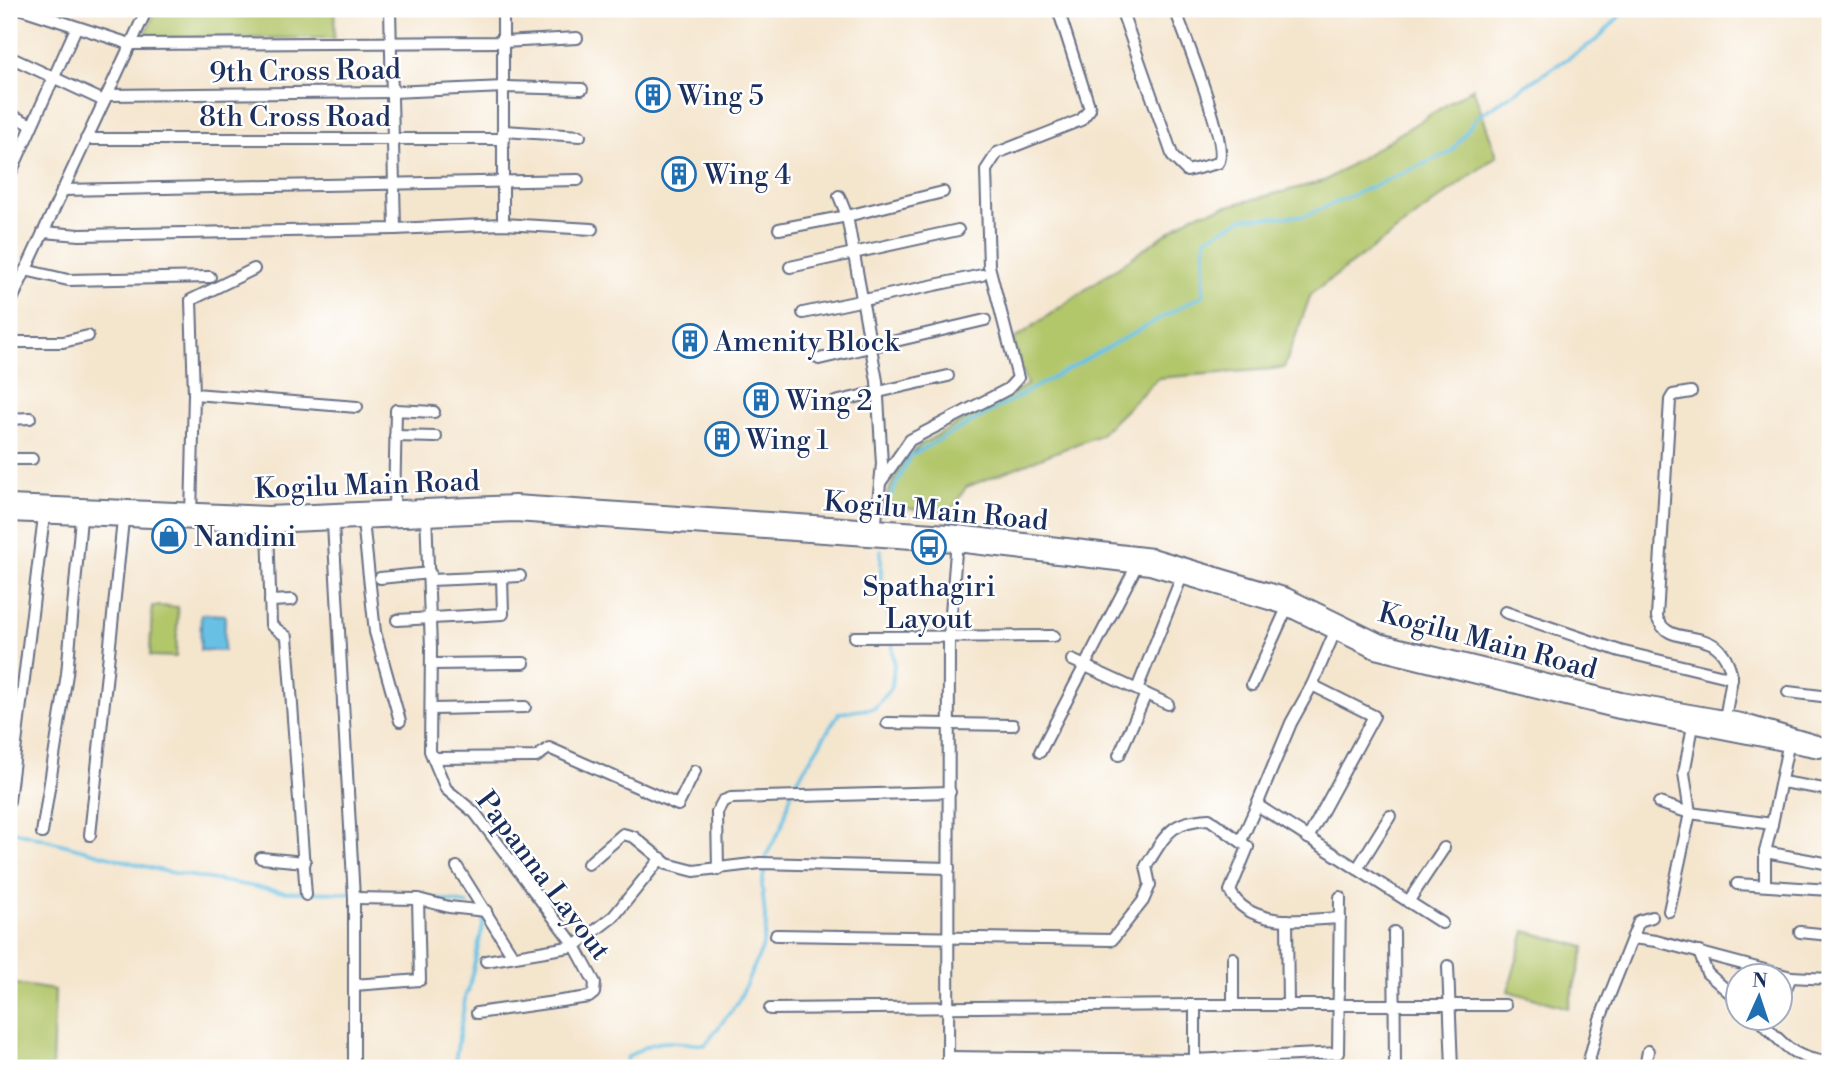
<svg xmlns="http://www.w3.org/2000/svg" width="1839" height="1077" font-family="'Libre Bodoni',serif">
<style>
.green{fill:#b2c66b;stroke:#667a64;stroke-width:2}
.water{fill:#67c1e4;stroke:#4178a1;stroke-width:2}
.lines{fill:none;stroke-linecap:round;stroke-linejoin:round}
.stream{stroke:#67c1e4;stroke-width:3.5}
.minor-casing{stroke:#676f85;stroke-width:14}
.major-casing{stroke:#676f85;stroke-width:18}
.minor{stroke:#fff;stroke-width:10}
.major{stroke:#fff;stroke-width:14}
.labels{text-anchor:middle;stroke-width:5;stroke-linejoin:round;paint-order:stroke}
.street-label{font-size:28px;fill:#1b2f5e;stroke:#fff}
.poi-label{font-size:28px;fill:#1b2f5e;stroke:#fff;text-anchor:start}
</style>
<rect width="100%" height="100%" fill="#fff"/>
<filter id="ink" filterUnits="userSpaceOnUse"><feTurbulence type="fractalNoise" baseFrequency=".0143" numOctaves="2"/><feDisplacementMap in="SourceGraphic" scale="14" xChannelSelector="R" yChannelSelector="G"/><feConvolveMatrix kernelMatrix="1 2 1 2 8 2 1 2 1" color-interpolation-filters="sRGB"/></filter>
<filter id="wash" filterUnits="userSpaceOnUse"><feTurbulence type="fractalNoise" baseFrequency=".00686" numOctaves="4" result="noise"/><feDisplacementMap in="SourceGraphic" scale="28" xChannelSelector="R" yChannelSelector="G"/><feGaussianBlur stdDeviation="1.57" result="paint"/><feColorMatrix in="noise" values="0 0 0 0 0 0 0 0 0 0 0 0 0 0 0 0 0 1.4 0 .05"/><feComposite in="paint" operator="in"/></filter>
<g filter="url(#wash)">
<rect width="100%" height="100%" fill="#f4e5cd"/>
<g class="green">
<polygon points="156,9 335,9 334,38 144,38"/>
<polygon points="1473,88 1497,156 1311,294 1284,368 1158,378 1100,435 966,487 951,511 881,507 902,463 920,445 1027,385 1013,340 1193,215 1324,181"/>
<polygon points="152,606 178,607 176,657 150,656"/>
<polygon points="1525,931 1585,947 1568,1008 1508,991"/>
<polygon points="9,983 55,990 52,1068 9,1068"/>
</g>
<polygon class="water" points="201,614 225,615 224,651 200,650"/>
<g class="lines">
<g class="stream">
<polyline points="882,514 910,456 1203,295 1205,239 1244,218 1305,216 1451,152 1478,116 1598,39 1626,9"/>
<polyline points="9,830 163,871 285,892 353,893"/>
<polyline points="437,899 468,904"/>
<polyline points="468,992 484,920 478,914"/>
<polyline points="454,1068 466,993"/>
<path d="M626 1068 627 1058C655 1036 672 1042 705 1045L738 1002 762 949 766 927 762 885 767 854 782 826 793 787 839 713 875 708 892 686 894 664 891 628 881 581V550"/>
</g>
</g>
</g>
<g filter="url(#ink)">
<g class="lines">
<g class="minor-casing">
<g id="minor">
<polyline points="22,9 130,44 503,42 577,38"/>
<polyline points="390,9 395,229"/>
<path d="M1121 9 1173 157 1187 171 1218 163C1231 148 1183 32 1175 9"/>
<polyline points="16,60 104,101"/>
<polyline points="107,95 392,92 504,87 582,89"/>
<polyline points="9,114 32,125"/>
<polyline points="504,131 580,136"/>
<polyline points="86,139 504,139"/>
<polyline points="9,177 76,28"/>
<polyline points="62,190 578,180"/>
<polyline points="839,196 847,216 877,381 882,464 875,531"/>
<polyline points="503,224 503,9"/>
<polyline points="779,229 847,216 943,192"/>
<polyline points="43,232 80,235 395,229 503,224 592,229"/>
<polyline points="790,267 958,230"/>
<polyline points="25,270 68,280 210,277"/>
<polyline points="9,306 147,9"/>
<polyline points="803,313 982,275"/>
<polyline points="9,342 63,342 88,336"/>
<polyline points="819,359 985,320"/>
<path d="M1691 392 1673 395 1670 400 1657 617C1670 654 1722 617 1732 678"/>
<polyline points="194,394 357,407"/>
<polyline points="835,402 948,376"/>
<polyline points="9,419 30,418"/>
<polyline points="395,436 436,437"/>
<polyline points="9,459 32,459"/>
<polyline points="880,483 910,440 1008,389 1018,378 989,266 986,170 997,153 1081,120 1090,109 1058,9"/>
<polyline points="394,508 396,410 434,412"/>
<polyline points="426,512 431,648 430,751 446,789 475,813 575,946 595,983 594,993 589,997 477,1013"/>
<polyline points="191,516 194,394 191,300 254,269"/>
<polyline points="363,521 375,632 400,721"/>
<polyline points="333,524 354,898 354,985 420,980 418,899 449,907 486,911"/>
<polyline points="268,525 271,625 287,637 306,895"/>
<polyline points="502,577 520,576"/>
<polyline points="380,578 430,573"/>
<polyline points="270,601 292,600"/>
<polyline points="1505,612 1620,651 1732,678 1725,719"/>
<polyline points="397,620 503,614 502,577 430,580"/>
<polyline points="855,637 1054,636"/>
<polyline points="1072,660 1168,704"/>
<polyline points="431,664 524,663"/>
<polyline points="1252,685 1287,608"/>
<polyline points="1312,685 1291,723 1257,805 1442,923"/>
<polyline points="1137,689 1182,576"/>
<polyline points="1788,692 1830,697"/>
<polyline points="432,709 525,707"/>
<polyline points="887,723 1013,725"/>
<polyline points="1040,752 1137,565"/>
<polyline points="1119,755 1146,694"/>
<polyline points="433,758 536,757 549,748 678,805 695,771"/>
<polyline points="1782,782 1830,790"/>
<polyline points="9,801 44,516"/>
<polyline points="1659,803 1690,813"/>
<polyline points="1690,813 1684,773 1693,726"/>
<polyline points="42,833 67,674 81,518"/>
<polyline points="90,835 123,520"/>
<polyline points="1308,838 1374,716 1312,685 1337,627"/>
<polyline points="1241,841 1257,805"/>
<polyline points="1765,852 1830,864"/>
<polyline points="261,858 305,862"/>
<polyline points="588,864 623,834 634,837 667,864 694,871 760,863 949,868"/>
<polyline points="457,867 513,956"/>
<polyline points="1357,869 1390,816"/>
<polyline points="718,870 717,812 723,801 731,798 950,792"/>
<polyline points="1737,884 1830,890"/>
<polyline points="1765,885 1765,852 1772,824"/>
<polyline points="354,898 418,899"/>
<polyline points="1408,902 1444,848"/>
<polyline points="1669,911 1690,813 1772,824 1788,746"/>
<polyline points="1287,920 1288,1006"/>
<polyline points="1394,932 1395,1068"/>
<polyline points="1800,932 1830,935"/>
<path d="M776 935 1112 940 1143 901 1150 885 1146 866C1166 835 1169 821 1209 819L1248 847 1230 891C1249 929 1305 920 1340 918"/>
<polyline points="1632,938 1656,941 1791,977"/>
<polyline points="1699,952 1707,973 1738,1000"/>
<polyline points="486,961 575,946 614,916 661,858"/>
<polyline points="1448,966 1452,1068"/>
<polyline points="354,985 354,1068"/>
<polyline points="1780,1002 1791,977 1830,979"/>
<polyline points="1195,1005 1505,1005"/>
<polyline points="1233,1005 1233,958"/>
<polyline points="770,1009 1195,1005 1195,1068"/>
<path d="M1758 1018C1783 1043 1791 1059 1830 1062"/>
<polyline points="948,1057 1195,1060 1338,1053 1340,897"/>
<polyline points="948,1068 949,637 957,540"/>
<polyline points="1587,1068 1600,1019 1639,921 1652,917"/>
<polyline points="1645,1068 1648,1051"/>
</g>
</g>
<g class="major-casing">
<g id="major">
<polyline points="9,503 268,514 515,503 949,532 1152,556 1287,596 1379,641 1621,700 1741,721 1830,747"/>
<polyline points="9,514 268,525 515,514 956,544 1150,567 1283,606 1375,651 1619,711 1819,750"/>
</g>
</g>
<use href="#minor" class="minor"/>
<use href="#major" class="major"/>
</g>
</g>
<defs>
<g id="building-ring" transform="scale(1.75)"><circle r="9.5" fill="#fff" stroke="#1f6fb2" stroke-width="1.5"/><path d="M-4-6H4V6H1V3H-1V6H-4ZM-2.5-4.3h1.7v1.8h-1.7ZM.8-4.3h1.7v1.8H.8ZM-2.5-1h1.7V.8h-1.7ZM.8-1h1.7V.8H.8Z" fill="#1f6fb2"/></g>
<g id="shop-ring" transform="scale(1.75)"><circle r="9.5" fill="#fff" stroke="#1f6fb2" stroke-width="1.5"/><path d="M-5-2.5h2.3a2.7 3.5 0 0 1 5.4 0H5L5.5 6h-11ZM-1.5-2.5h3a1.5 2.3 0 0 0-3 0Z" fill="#1f6fb2"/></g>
<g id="bus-ring" transform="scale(1.75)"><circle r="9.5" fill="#fff" stroke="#1f6fb2" stroke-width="1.5"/><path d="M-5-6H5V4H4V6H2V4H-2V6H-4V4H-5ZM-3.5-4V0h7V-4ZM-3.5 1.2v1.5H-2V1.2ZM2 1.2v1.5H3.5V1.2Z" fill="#1f6fb2"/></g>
</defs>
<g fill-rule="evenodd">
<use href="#building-ring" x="653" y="95"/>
<use href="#building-ring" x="679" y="174"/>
<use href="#building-ring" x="690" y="341"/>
<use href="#building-ring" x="761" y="400"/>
<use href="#building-ring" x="722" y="439"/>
<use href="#shop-ring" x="169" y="536"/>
<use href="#bus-ring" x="929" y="547"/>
</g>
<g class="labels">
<g class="street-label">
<text transform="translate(305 70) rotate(-1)" y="10">9th Cross Road</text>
<text x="295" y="126">8th Cross Road</text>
<text transform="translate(367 484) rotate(-2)" y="10">Kogilu Main Road</text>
<text transform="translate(936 510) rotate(5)" y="10">Kogilu Main Road</text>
<text transform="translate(1488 640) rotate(15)" y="10">Kogilu Main Road</text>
<text transform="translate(544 875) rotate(53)" y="10">Papanna Layout</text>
</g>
<g class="poi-label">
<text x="678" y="105">Wing 5</text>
<text x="704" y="184">Wing 4</text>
<text x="714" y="351">Amenity Block</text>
<text x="786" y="410">Wing 2</text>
<text x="746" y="449">Wing 1</text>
<text x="194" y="546">Nandini</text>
<text x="929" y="596" text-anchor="middle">Spathagiri<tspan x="929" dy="32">Layout</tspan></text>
</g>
</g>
<rect width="1839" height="1077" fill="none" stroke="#fff" stroke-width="35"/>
<g transform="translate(1759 997) rotate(3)"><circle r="33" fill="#ffffff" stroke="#a4acbf" stroke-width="2"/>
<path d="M0-5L12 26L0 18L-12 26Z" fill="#1f6fb2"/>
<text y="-10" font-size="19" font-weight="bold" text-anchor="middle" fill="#1b2f5e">N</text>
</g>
</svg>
